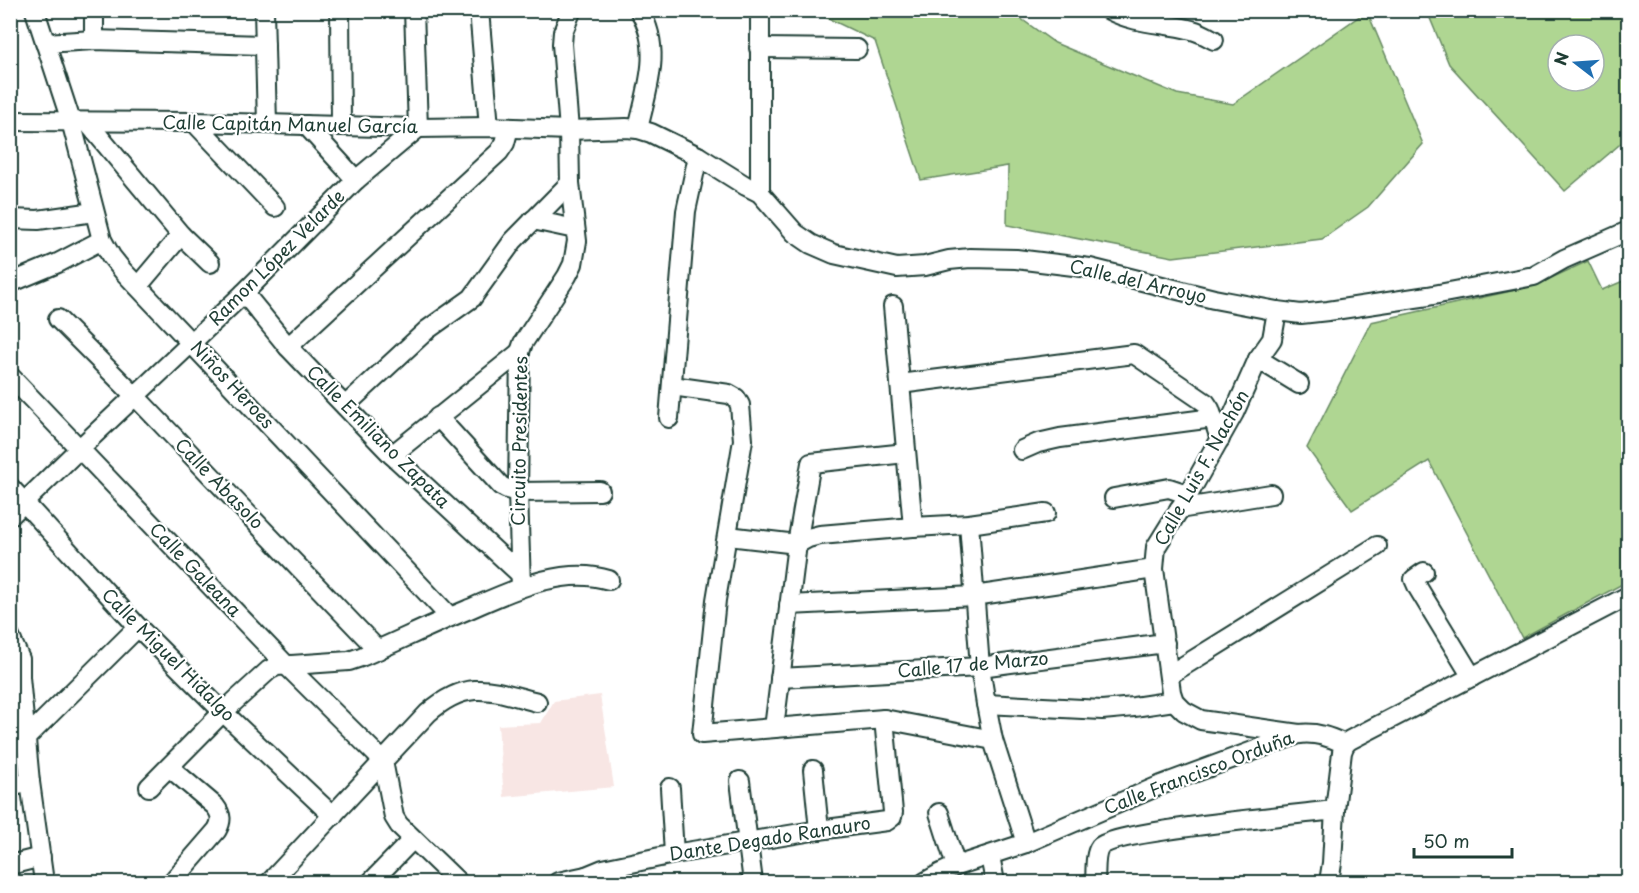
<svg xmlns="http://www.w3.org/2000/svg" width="1639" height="893" font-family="'Playpen Sans',sans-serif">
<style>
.built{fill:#f8e6e4}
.green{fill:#afd692;stroke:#678a63;stroke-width:1.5;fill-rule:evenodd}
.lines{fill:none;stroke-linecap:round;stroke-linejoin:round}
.minor-casing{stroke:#1f3d34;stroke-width:22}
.minor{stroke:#fff;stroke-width:18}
.labels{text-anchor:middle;stroke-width:4.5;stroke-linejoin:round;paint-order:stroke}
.street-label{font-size:18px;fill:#1f3d34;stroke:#fff}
</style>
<rect width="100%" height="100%" fill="#fff"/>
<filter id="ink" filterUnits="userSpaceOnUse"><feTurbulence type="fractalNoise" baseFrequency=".0167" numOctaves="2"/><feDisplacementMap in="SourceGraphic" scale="12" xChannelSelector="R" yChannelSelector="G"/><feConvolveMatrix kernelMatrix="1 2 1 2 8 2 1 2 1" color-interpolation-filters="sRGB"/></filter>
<g filter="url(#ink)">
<polygon class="built" points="600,695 614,787 504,797 498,725 541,723 554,701"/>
<g class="green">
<polygon points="813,11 1010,11 1055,43 1177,94 1233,104 1367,11 1423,144 1368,207 1322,239 1173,257 1007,225 1008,166 921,180 875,41"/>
<path d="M1427 11H1628V140H1625L1565 191 1449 64ZM1558 45H1594V81H1558Z"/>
<polygon points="1588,261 1602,290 1628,279 1628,581 1522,638 1429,461 1352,510 1307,448 1371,322 1534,286"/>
</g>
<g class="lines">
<g class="minor-casing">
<g id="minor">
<polyline points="264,10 267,124"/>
<polyline points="340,10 341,126"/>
<polyline points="479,10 489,127"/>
<polyline points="760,10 760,193"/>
<path d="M1109 10C1138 25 1163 22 1192 30 1200 32 1207 36 1214 40"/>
<polyline points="35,11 71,121 102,240 111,256 123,271 450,617"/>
<polyline points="94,40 94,10"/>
<polyline points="45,43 94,40 265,45"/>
<polyline points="759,48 857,49"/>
<polyline points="10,121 194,122 418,128 489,127 569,130 626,128 638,129 651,133 698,156 746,186 760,193 795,233 811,244 834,254 897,268 925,266 949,260 970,258 1016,259 1090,268 1214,299 1277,311 1301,314 1328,311 1428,296 1534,276 1564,259 1628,231"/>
<polyline points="87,122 181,235 210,263"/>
<polyline points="194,122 275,207"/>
<polyline points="306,125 356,180"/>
<path d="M638 129C647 89 663 48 639 10"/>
<polyline points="10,219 38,220 94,212"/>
<polyline points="533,220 575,229"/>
<polyline points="10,283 58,263 102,240"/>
<polyline points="138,286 181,235"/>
<polyline points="244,293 288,347 392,455 520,574"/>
<polyline points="893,306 913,527"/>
<polyline points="1277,311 1272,339 1258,359 1234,413 1187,497 1156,547 1154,569 1171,692 1174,701 1184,711 1201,720 1299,734"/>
<polyline points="58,319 135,396 378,650"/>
<polyline points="288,347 499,152 505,143 509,128"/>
<polyline points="1258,359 1299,384"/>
<polyline points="10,376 286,665 383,761"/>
<polyline points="900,384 1134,354 1206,403 1210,409 1220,439"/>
<polyline points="672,386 729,394 736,398 740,405 743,440 716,600 702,734 884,719 993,740"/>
<polyline points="345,406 427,330 472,298 513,241 570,183"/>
<polyline points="438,417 501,486 507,489 518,492 600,491"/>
<polyline points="669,418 686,211 698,156"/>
<polyline points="1022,450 1038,443 1060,438 1213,418"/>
<polyline points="392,455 520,352"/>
<polyline points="10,487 138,627 223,712 333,816"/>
<polyline points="1114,498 1169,488 1181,492 1187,497"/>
<polyline points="1179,509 1271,494"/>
<polyline points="10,516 79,449 244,293 356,180 418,128 414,10"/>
<polyline points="969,524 980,667 986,704 993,740 1026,843"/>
<polyline points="728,536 797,544 808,538 820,535 913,527 969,524 1046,513"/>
<polyline points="1424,572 1414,579 1418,588 1472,677"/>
<polyline points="521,587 518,492 520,352 523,343 567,276 573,264 577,241 570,183 569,130 562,44 563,32 571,12"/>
<polyline points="789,605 974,596 1154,569"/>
<polyline points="10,637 20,659 20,677 30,782 44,882"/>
<polyline points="1169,675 1377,546"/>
<polyline points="780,678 980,667 1165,643"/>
<polyline points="986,704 1102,710 1134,707 1174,701"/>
<polyline points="774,728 797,544 811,463 906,453"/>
<polyline points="26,738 138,627"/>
<polyline points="1345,744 1350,740 1628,596"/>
<polyline points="383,761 394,817 399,825 458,882"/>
<path d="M169 767 215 806C222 815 222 821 217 830L172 882"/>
<polyline points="813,770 819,830"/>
<polyline points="740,781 753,882"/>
<polyline points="10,787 30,782"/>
<path d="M149 787 223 712 269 670 277 666 349 661 361 657C396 642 431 625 467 610 509 592 562 565 609 580"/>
<polyline points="670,788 674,854"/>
<polyline points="939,813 956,866"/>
<polyline points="990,856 995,882"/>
<polyline points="10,865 41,857"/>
<path d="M270 882 428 713C468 678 491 690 537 702"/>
<polyline points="371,882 413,839"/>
<polyline points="558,882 586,876"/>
<polyline points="581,882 586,876 603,869 674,854 819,830 887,821 892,817 893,812 884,719"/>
<path d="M925 882 939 874 956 866 1026 843 1161 785 1299 734C1317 732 1329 737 1345 744"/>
<path d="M1095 882C1096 872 1094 855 1100 847 1114 831 1303 814 1335 810"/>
<polyline points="1329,882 1332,863 1335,810 1342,752 1345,744"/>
</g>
</g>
<use href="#minor" class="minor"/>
</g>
</g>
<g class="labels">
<g class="street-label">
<text transform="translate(290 125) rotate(1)" y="6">Calle Capitán Manuel García</text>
<text transform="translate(277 258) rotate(-45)" y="6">Ramon López Velarde</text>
<text transform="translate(1138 282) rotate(13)" y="6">Calle del Arroyo</text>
<text transform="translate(232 385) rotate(47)" y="6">Niños Heroes</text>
<text transform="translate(378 437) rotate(45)" y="6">Calle Emiliano Zapata</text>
<text transform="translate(520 441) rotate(-89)" y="6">Circuito Presidentes</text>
<text transform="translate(1202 468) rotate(-61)" y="6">Calle Luis F. Nachón</text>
<text transform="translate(219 484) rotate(46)" y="6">Calle Abasolo</text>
<text transform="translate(195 570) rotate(46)" y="6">Calle Galeana</text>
<text transform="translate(168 655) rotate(45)" y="6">Calle Miguel Hidalgo</text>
<text transform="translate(973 665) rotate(-5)" y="6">Calle 17 de Marzo</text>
<text transform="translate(1199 773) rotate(-21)" y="6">Calle Francisco Orduña</text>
<text transform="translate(770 839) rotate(-9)" y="6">Dante Degado Ranauro</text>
</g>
</g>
<rect width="1639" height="893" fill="none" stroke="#fff" stroke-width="36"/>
<rect x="18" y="18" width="1603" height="857" fill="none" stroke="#1f3d34" stroke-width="2" filter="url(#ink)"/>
<g transform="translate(1576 63) rotate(287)"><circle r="28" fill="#ffffff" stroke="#a5b1ae" stroke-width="1.5"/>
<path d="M0-4.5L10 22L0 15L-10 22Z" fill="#1f6fb2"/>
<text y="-9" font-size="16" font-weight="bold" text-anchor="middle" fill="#1f3d34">N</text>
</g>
<path d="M1414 848v9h98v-9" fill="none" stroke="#1f3d34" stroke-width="3"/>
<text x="1423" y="848" font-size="18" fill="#1f3d34" stroke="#ffffff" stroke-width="4.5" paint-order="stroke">50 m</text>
</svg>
